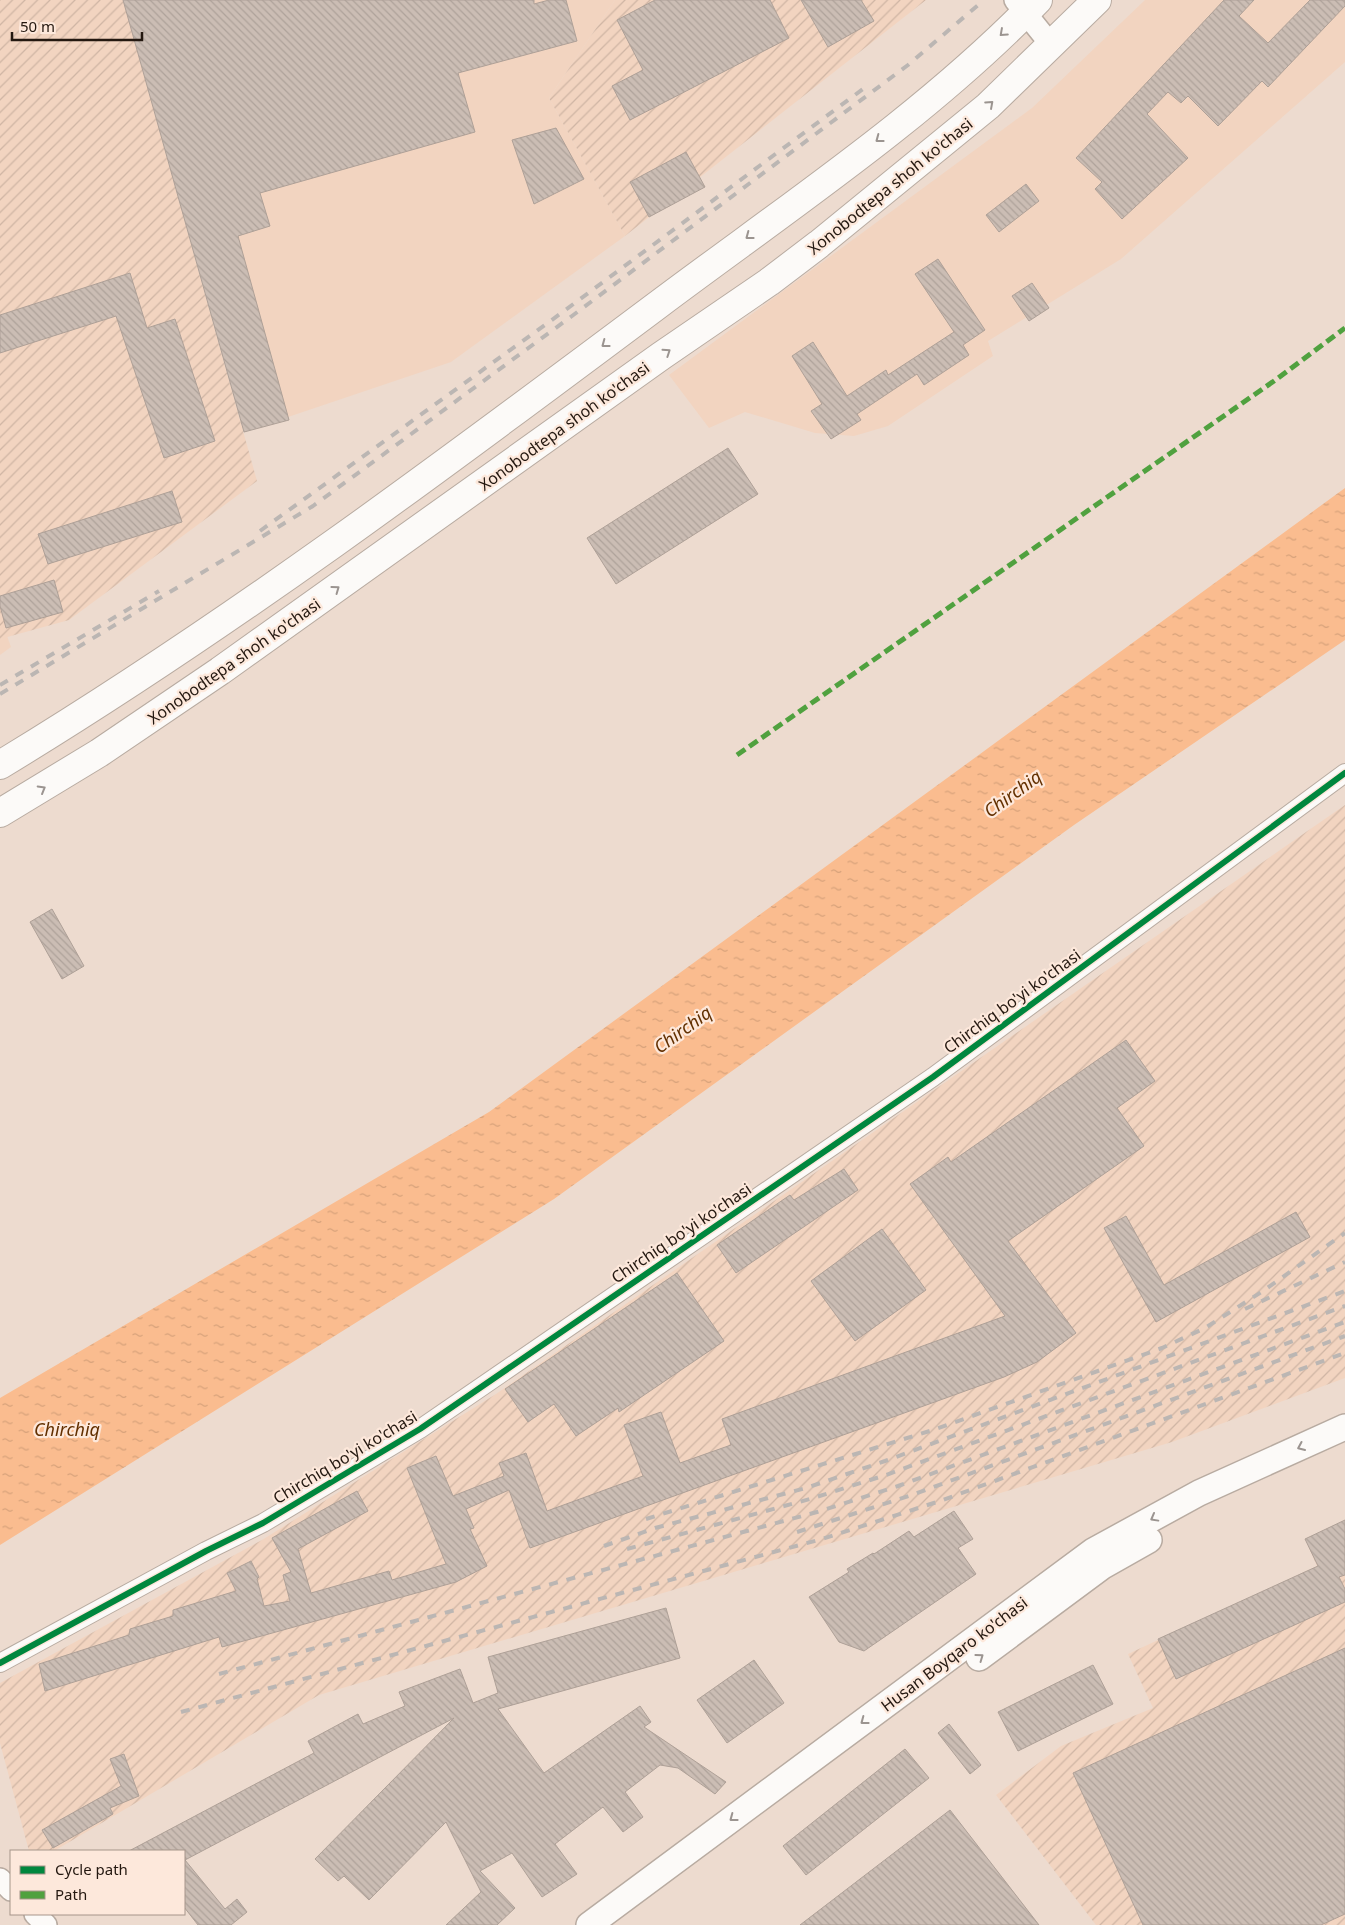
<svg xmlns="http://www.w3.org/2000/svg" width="1345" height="1925" font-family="'Noto Sans',sans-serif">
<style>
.built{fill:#f2d4c0}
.industrial{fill:url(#industrial-furrows)}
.water{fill:url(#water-ripples)}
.building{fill:url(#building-back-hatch);stroke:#aea097}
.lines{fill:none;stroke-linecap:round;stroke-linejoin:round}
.minor-casing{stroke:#b8aba1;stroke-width:20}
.tertiary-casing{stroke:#b8aba1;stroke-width:24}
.secondary-casing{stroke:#b8aba1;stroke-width:28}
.trunk-casing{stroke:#b8aba1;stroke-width:30}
.minor{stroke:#fcfaf8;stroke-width:18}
.tertiary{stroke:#fcfaf8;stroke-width:21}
.secondary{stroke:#fcfaf8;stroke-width:25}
.trunk{stroke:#fcfaf8;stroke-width:28}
.rail{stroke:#bbb6b3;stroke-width:4;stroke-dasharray:9 9;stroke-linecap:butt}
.quiet{stroke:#50a13f;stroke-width:5;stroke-dasharray:10 5;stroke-linecap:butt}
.cycleway-casing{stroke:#fde8db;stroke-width:9}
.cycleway{stroke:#00873e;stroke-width:6}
.oneway{stroke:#9b9490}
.labels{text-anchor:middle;stroke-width:4.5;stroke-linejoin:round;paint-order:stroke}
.street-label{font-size:16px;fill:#241810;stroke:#fde8db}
.water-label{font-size:18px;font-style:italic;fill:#633001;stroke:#fde8db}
</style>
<defs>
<pattern id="industrial-furrows" width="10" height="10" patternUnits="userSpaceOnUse" patternTransform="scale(1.25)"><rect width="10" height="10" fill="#f2d4c0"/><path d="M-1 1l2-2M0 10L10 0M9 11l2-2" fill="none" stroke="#cfb5a4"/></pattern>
<pattern id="water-ripples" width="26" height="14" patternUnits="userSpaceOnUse" patternTransform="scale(1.25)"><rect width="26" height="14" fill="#fabc8f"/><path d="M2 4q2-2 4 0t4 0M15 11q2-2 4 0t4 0" fill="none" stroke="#d6a17a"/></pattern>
<pattern id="building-back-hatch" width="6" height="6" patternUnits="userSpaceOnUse" patternTransform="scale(1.25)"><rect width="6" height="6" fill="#cbbdb4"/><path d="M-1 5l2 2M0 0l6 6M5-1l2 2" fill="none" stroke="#aea29a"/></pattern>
</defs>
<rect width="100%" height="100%" fill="#eddbcf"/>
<g class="built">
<polygon points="123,0 615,0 549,98 625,236 451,362 244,432"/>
<polygon points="1145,0 1345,0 1345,62 1121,259 988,341 993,356 888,426 854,436 815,433 745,412 709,428 669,375 1032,108"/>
<polygon points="7,636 11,647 0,655 0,639"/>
</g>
<g class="industrial">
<polygon points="0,0 123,0 257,481 69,620 0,639"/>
<polygon points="615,0 926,0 625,236 549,98"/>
<polygon points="1345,805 1345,1378 1172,1442 319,1695 54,1851 29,1851 0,1743 0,1683 262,1540 496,1394"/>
<polygon points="1345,1521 1345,1925 1096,1925 996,1795 1061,1746 1153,1708 1128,1654 1317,1566 1305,1539"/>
</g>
<polygon class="water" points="1345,488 1345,640 1074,825 554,1199 0,1545 0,1398 489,1112"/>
<g class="building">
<polygon points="123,0 534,0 534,4 549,0 566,0 577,41 458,73 475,132 260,193 270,226 238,236 289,420 244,432"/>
<polygon points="655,0 770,0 789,38 630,120 612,86 643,70 617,20"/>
<polygon points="801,0 861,0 874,21 828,47"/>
<polygon points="1224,0 1254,0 1239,16 1268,43 1310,0 1345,0 1345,6 1268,87 1262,81 1218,126 1188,96 1181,103 1168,92 1147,114 1188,158 1122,219 1095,189 1102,182 1076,158"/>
<polygon points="556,128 584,179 534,204 512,140"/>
<polygon points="686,152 705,187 649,217 630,182"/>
<polygon points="1026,184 1039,201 999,232 986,215"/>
<polygon points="938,259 985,330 963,345 969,355 924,385 917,374 857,414 861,420 831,439 811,411 822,404 792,356 813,342 847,396 886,370 888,375 954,332 915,274"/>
<polygon points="130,273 147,328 175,319 215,441 164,458 116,316 0,353 0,315"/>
<polygon points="1032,283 1049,308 1029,321 1012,296"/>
<polygon points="728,448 758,494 616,584 587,538"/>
<polygon points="172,491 182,522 48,564 38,534"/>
<polygon points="54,580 63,612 6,628 0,606 0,596"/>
<polygon points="52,909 84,966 62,979 30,922"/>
<polygon points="1126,1040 1155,1081 1117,1108 1144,1146 1008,1241 1076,1333 1037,1362 1004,1377 530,1548 509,1490 466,1509 474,1528 470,1529 487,1566 456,1582 222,1647 219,1637 45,1691 39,1664 129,1635 130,1629 173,1616 173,1610 236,1591 227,1573 251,1561 259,1577 257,1579 264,1606 290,1601 283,1575 291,1572 272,1538 357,1491 368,1511 298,1549 311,1593 389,1571 392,1580 446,1564 407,1468 436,1456 453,1496 504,1476 499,1463 526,1453 547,1511 643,1476 624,1425 661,1412 680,1463 731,1445 722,1419 1005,1316 910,1184 948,1157 951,1162"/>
<polygon points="844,1169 858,1190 736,1273 717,1245 790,1195 794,1200"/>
<polygon points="1296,1212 1310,1237 1156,1322 1104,1228 1126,1216 1164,1285"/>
<polygon points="882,1229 926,1290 855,1341 811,1281"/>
<polygon points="677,1273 724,1341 619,1412 618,1408 576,1436 554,1404 528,1422 505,1389"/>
<polygon points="954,1511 973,1539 958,1548 976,1574 864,1651 839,1642 809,1597 849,1572 847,1569 873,1553 874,1554 909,1531 914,1537"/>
<polygon points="1345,1520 1345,1575 1339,1577 1345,1589 1345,1602 1176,1679 1158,1639 1318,1566 1305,1539"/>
<polygon points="666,1608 680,1658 498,1709 544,1773 640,1706 651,1722 644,1727 726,1782 715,1794 678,1768 660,1765 625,1792 643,1817 623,1832 603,1807 555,1844 577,1874 542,1897 512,1853 480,1871 515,1908 497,1925 446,1925 481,1892 446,1822 369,1900 344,1876 338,1881 315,1859 454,1718 185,1860 225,1909 237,1899 247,1912 231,1925 198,1925 184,1907 184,1851 129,1851 314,1753 308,1741 358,1714 363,1724 405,1706 399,1692 460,1669 473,1703 498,1693 488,1657"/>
<polygon points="1345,1648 1345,1914 1321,1925 1143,1925 1073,1773"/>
<polygon points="754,1660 784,1703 727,1743 697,1700"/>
<polygon points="1093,1665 1113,1704 1018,1751 998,1712"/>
<polygon points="949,1724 981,1765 970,1774 938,1733"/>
<polygon points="905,1749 929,1778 806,1875 783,1846"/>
<polygon points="124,1754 139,1796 110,1808 113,1814 53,1848 42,1830 121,1786 110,1759"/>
<polygon points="950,1810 1039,1925 800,1925"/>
</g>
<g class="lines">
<g class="minor-casing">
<polyline id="minor" points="0,1663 206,1551 263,1523 420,1429 933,1077 1345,773"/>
</g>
<g class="tertiary-casing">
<g id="tertiary">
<polyline points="1015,0 1052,46"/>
<polyline points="0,1879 11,1890"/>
<polyline points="35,1914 46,1925"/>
</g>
</g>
<g class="secondary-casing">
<g id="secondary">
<polyline points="979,1658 1103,1566 1149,1540"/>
<polyline points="589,1925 1093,1551 1199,1493 1345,1427"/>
</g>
</g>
<g class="trunk-casing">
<g id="trunk">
<path d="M0 765C229 626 444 465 659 304 787 208 927 115 1038 0"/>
<polyline points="0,813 99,753 220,671 661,356 769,282 819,244 988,106 1097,0"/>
</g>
</g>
<use href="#minor" class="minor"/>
<use href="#tertiary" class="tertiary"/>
<use href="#secondary" class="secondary"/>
<use href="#trunk" class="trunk"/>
<g class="rail">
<polyline points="260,531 560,314 867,86"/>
<polyline points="0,685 159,591"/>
<polyline points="0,694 313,506 572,316 908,65 984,0"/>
<polyline points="1245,1309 1345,1262"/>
<polyline points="646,1519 933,1430 1162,1348 1205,1328 1263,1291 1345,1233"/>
<polyline points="797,1532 909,1496 1345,1336"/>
<polyline points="604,1546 655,1528 806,1488 885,1461 1345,1291"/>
<polyline points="627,1549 810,1499 886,1475 1345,1306"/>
<polyline points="219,1674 817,1512 898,1486 1345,1322"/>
<polyline points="181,1712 822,1539 940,1501 1345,1353"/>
</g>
<polyline class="quiet" points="737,755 1274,381 1345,328"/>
<g class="cycleway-casing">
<polyline id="cycleway" points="0,1663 206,1551 263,1523 420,1429 933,1077 1345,773"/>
</g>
<use href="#cycleway" class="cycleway"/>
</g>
<defs><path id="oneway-chevron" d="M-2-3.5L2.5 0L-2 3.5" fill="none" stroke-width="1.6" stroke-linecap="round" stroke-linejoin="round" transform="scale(1.25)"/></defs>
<g class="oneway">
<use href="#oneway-chevron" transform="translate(1003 33) rotate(138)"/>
<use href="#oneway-chevron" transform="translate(990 104) rotate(-42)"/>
<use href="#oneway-chevron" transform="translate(879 139) rotate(143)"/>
<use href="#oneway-chevron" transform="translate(749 236) rotate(143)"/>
<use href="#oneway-chevron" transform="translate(605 344) rotate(143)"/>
<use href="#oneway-chevron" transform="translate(667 352) rotate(-34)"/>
<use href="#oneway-chevron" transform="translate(336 589) rotate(-36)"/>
<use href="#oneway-chevron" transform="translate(42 789) rotate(-30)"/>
<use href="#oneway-chevron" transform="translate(1301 1447) rotate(156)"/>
<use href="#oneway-chevron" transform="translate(1154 1518) rotate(151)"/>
<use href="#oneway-chevron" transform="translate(980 1657) rotate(-36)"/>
<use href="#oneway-chevron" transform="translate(864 1721) rotate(143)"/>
<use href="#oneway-chevron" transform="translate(733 1818) rotate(143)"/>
</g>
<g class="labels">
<g class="street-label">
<text transform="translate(890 186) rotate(-39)" y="6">Xonobodtepa shoh ko'chasi</text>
<text transform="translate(564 426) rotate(-36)" y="6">Xonobodtepa shoh ko'chasi</text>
<text transform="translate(234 661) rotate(-35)" y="6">Xonobodtepa shoh ko'chasi</text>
<text transform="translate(1012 1001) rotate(-36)" y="6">Chirchiq bo'yi ko'chasi</text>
<text transform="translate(681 1233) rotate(-34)" y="6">Chirchiq bo'yi ko'chasi</text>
<text transform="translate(345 1457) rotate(-31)" y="6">Chirchiq bo'yi ko'chasi</text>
<text transform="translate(954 1654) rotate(-37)" y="6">Husan Boyqaro ko'chasi</text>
</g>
<g class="water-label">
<text transform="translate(1013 794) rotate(-36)" y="6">Chirchiq</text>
<text transform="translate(683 1030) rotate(-36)" y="6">Chirchiq</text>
<text x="67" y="1436">Chirchiq</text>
</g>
</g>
<rect x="10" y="1850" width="175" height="65" fill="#fde8db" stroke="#a6958a"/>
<rect x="20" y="1866" width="25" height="8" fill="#00873e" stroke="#a6958a"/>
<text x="55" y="1875" font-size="15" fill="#241810">Cycle path</text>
<rect x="20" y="1891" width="25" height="8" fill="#50a13f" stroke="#a6958a"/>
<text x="55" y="1900" font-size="15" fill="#241810">Path</text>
<path d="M12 32v8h130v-8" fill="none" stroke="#241810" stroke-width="2.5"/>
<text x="20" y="32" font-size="15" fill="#241810" stroke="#fde8db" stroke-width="4" paint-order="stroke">50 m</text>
</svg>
